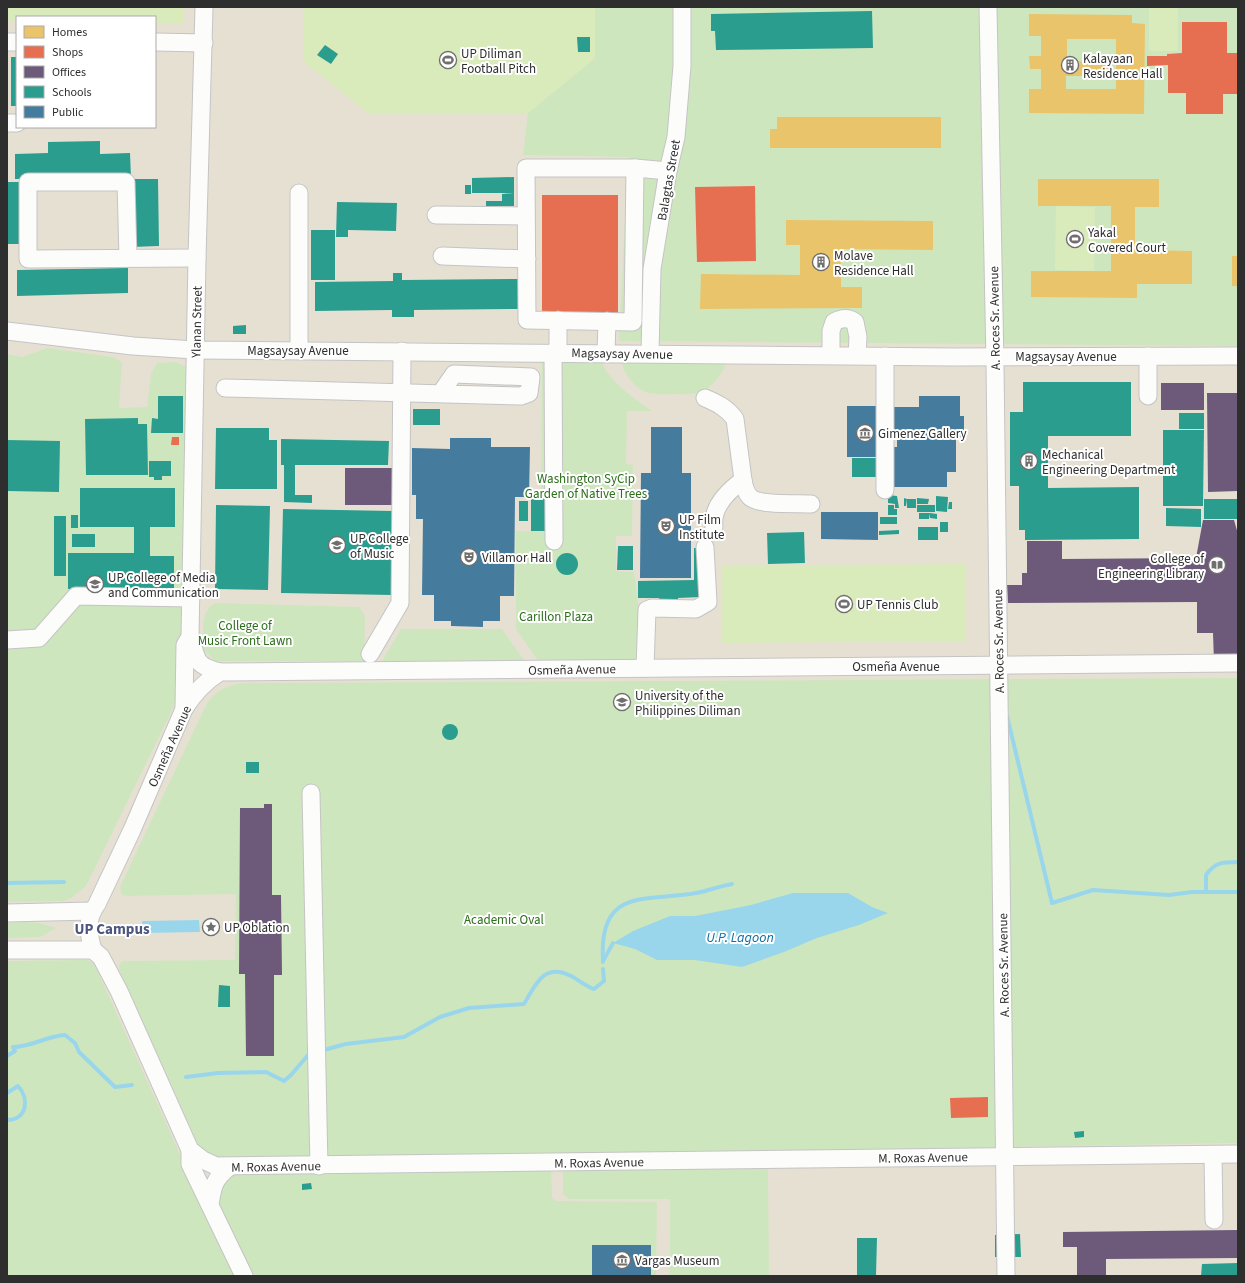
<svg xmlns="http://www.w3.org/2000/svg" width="1245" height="1283" font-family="'Source Sans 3',sans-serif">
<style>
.education{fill:#e6e0d3;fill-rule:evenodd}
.green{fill:#cee6be}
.pitch{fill:#d9eabb}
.water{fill:#99d6ec}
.homes{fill:#e9c46a;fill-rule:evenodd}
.shops{fill:#e76f51}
.offices{fill:#6d597a}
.schools{fill:#2a9d8f}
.public{fill:#457b9d}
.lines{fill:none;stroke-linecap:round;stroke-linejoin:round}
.stream{stroke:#99d6ec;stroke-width:4}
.minor-casing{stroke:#c5c4c5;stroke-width:19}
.minor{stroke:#fcfcfb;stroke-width:17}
.labels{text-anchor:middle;stroke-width:4;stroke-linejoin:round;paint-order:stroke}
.poi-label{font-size:13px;fill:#2e2e2e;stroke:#fff;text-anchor:start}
.street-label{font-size:13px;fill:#2e2e2e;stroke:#fff}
.park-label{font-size:13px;fill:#2c6e1b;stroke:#fff}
.water-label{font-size:14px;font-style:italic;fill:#0d6fa3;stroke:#fff}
.quarter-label{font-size:15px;font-weight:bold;fill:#4d5680;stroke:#fff}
</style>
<rect width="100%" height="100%" fill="#ece8e4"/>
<path class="education" d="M7 7H1238V1276H7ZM17 17H155V127H17Z"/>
<g class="green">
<polygon points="595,7 1238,7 1238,346 619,341 628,157 523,155 528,113 595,58"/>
<polygon points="47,348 113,357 122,362 119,408 147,407 151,374 157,363 176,362 186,367 187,423 181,692 86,886 71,898 64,901 7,902 7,354 22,357"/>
<path d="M542 360 601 361C611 383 633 398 652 411H627L626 464 633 465 632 536H616V571L634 572 639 611V662H539L516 629V531H541Z"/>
<path d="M622 362 725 363C725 373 708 391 698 393 692 394 653 395 648 393 636 389 623 374 622 362Z"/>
<path d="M215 603 359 607 365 616 364 661H215L204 650C204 635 199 610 215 603Z"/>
<polygon points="401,629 502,629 526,663 382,661"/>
<path d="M1238 678V1143L223 1160 213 1157 198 1145 119 969V964L123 961 235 960 236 894 124 896 121 893 120 887 206 705C216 690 228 684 246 683Z"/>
<polygon points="24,922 39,923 56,928 40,937 7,938 7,923"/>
<polygon points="87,960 93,963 97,970 235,1276 7,1276 7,961"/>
<polygon points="551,1166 552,1197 556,1201 657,1202 656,1276 249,1276 213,1194 223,1173"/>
<polygon points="768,1168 769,1276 670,1276 670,1199 570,1199 563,1195 563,1171"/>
</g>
<g class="pitch">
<polygon points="7,7 183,7 183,23 155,23 155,17 17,17 17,22 7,22"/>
<polygon points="303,7 595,7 595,58 528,113 368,113 304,62"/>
<rect x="1149" y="7" width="29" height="44"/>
<polygon points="1056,206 1095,207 1094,271 1055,270"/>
<polygon points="966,564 966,641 721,643 721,566"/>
</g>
<g class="water">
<polygon points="793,893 848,893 872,907 888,913 859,925 817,938 784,952 742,967 695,960 657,960 635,949 613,943 633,931 670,916 695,916 751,905"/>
<polygon points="199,920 200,932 142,933 142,921"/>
</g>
<g class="homes">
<path d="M1029 14 1132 15V23L1145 24 1144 114 1029 113V89H1041V69H1030L1029 56H1041V36H1029ZM1067 39H1116V89H1066V76H1110V62L1067 61Z"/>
<polygon points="777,117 941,117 941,148 770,148 770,129 777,129"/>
<polygon points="1038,179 1159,179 1159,207 1135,207 1135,250 1192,251 1192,284 1137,284 1137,298 1031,297 1031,271 1111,271 1111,206 1038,206"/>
<polygon points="786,220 933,221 933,250 841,249 841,287 862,287 862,308 700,309 701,274 800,275 800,245 786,245"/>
<rect x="1232" y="256" width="6" height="30"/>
</g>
<g class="shops">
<polygon points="1182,22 1227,22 1227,53 1237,53 1237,94 1223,94 1223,114 1186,114 1186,93 1168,93 1168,65 1147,66 1147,56 1167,56 1167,54 1182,53"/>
<polygon points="755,186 756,261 697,262 695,187"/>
<rect x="542" y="195" width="76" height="119"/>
<polygon points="172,437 179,437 179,445 171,445"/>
<polygon points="988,1097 988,1117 951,1118 950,1098"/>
</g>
<g class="offices">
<rect x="1161" y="383" width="43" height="27"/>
<polygon points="1207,393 1238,393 1238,491 1208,492"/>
<rect x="345" y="468" width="50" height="37"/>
<polygon points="1203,520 1234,520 1238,534 1238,662 1214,662 1213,633 1197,633 1197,602 1008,603 1007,585 1022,585 1022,573 1027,573 1027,541 1062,541 1062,559 1196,558"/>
<polygon points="264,804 272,804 272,895 281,895 282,975 274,975 274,1056 246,1056 245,974 239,974 240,808 264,808"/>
<polygon points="1238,1230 1238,1258 1106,1259 1106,1276 1077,1276 1077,1247 1063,1247 1063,1232"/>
</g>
<g class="schools">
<polygon points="872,11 873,48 716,50 715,31 711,31 711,14"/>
<polygon points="577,37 590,37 590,52 578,52"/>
<polygon points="325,45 338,54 331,64 317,55"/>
<rect x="11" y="57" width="6" height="49"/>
<polygon points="100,141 100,154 130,153 131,178 15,179 15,154 48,153 48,142"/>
<polygon points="514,177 514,193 472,193 472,178"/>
<polygon points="130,179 158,179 159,246 132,247"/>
<polygon points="7,182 20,182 19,244 7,244"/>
<rect x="465" y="185" width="6" height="9"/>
<polygon points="514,193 514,206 486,206 486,201 502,201 502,194"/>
<polygon points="337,202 397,203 396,231 348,230 348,237 336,237"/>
<rect x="311" y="230" width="24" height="50"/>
<polygon points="128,268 128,293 17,296 17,270"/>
<polygon points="393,273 402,273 402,280 520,279 520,309 414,310 414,317 392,317 392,310 315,311 315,282 393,281"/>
<polygon points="246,325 246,334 233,334 233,326"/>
<polygon points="1023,382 1131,382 1131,436 1048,436 1048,488 1139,487 1139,539 1025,540 1025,530 1019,530 1019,486 1010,486 1010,412 1023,412"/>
<polygon points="158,396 183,396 183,433 151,433 152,418 158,419"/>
<rect x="413" y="409" width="27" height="16"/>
<rect x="1179" y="413" width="25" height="16"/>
<polygon points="138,418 138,424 147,424 148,475 86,475 85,419"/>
<polygon points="216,428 269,428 269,440 277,440 277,489 215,489"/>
<polygon points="1163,430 1204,430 1203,506 1163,506"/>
<polygon points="281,439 389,441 388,465 295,465 295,495 312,495 312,503 284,502 284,465 281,465"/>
<polygon points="7,440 60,441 59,492 7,491"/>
<rect x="852" y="458" width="26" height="19"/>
<polygon points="149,461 171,461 171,476 162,476 162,480 154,480 154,477 149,477"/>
<polygon points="80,488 175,488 175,527 150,527 150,556 174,556 174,589 68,589 68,553 134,553 134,527 80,527"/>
<rect x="531" y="495" width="15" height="36"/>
<polygon points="888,495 897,496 899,508 895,508 895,504 888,503"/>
<polygon points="936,496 948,497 947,512 936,511"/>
<polygon points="904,498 907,499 906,506 904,506"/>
<polygon points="917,498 929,499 928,504 917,504"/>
<rect x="907" y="499" width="9" height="9"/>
<rect x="1204" y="499" width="34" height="20"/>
<rect x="519" y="501" width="9" height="20"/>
<polygon points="949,502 952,502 952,509 948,509"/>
<polygon points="216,505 270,506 268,590 215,589"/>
<polygon points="888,505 894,505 894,509 897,509 897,515 888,515"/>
<rect x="917" y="505" width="14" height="7"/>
<rect x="931" y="505" width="4" height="7"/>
<polygon points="1166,508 1201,509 1201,527 1166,526"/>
<polygon points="283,509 393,511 392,595 281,593"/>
<polygon points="919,513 930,513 929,519 919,519"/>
<polygon points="930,513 937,514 937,519 930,518"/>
<rect x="71" y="515" width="7" height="13"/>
<rect x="54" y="516" width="12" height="60"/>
<rect x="880" y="517" width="17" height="7"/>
<rect x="940" y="522" width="8" height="10"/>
<rect x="918" y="527" width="20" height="13"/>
<polygon points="899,530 899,534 879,535 879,531"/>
<polygon points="804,532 805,563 768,564 767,533"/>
<rect x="72" y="534" width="23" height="13"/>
<polygon points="618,546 633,546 633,570 617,570"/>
<polygon points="694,548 700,548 701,597 678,598 678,604 659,604 659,598 638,598 638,581 694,580"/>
<circle cx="567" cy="564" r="11"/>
<circle cx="450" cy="732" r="8"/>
<rect x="246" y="762" width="13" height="11"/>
<polygon points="219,985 230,986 230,1007 218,1007"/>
<polygon points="1084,1131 1084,1137 1075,1138 1074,1132"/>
<polygon points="311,1183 312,1189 302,1190 302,1184"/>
<polygon points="1020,1234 1021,1257 995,1257 995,1235"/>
<polygon points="857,1238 877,1238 876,1276 857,1276"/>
<polygon points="1238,1263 1238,1276 1201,1276 1202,1264"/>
</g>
<g class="public">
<polygon points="919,396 960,396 960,416 964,416 964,437 956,437 956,472 947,472 947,487 889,487 890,447 897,447 897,430 890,430 890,407 919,407"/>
<rect x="847" y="406" width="34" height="51"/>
<polygon points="651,427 682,427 682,473 691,473 691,578 640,578 641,473 651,473"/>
<polygon points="450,438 491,438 491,447 530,447 529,497 515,497 514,596 500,596 500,621 483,621 483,627 451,626 451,621 434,621 434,595 422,595 423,519 416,519 416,495 412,495 412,448 450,449"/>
<polygon points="821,512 878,512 878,540 821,539"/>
<rect x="592" y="1245" width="59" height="31"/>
</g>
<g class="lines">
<g class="stream">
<polyline points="1007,716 1052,903 1093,890 1169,895 1192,892 1238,892"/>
<polyline points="7,883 64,882"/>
<path d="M1206 891V875C1215 862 1223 862 1238 862"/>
<polyline points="603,961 613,943"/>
<path d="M603 962C598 887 644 902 696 893 708 891 720 886 732 884"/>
<path d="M320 1051 346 1044 404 1037 440 1017 469 1008 524 1004C535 986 543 963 569 975 578 979 585 986 594 989L604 981 603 969"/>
<path d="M7 1056 15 1051 13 1047C31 1047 47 1036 65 1035L75 1043 79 1052 115 1087 132 1085"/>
<polyline points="186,1077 218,1073 266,1072 284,1081 291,1075 309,1054 312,1053"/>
<path d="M7 1093 18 1086C30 1099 27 1120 7 1120"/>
</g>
<g class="minor-casing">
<g id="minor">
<path d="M204 7 197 258 190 637C198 659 193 665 220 672"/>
<polyline points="988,7 995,363 1006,1276"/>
<polyline points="7,42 17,42"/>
<polyline points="155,42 204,43"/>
<polyline points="7,123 17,123"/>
<polygon points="526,168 635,168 633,322 527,320"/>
<polyline points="635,168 668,171"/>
<polyline points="436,215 526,216"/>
<polyline points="442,256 527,259"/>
<polyline points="128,258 126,182 28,182 28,259 197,258"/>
<polyline points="7,331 133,346 195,350 953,357 1238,356"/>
<polyline points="299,350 299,193"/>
<polyline points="553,352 554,541"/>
<polyline points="558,352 558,320"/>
<polyline points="606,352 607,321"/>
<polyline points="650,353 652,269 668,171 676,137 682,66 682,7"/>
<path d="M831 355V331L834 322C841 318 848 317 855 322L858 337 857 355"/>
<polyline points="225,388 521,396 529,393 531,377 454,374 440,394"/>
<polyline points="1148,396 1148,356"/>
<path d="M705 398C717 403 727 408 735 419L743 480C744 486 746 493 750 497 759 506 798 503 811 504"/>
<polyline points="885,490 885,356"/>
<path d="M714 527C711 507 728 491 743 480"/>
<polyline points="7,640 39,638 76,596 191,598"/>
<polyline points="370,654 400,603 402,351"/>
<polyline points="645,668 647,610 652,608 696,609 708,602 705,547"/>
<polyline points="184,707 185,645 188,640"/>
<polyline points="311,793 319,1166"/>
<polyline points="7,913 92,911"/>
<polyline points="7,950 93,950"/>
<path d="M93 950C88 933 86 919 97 904L132 830 184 709C194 693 204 682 220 672L1238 663"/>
<polyline points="93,950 101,957 119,991 190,1150 203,1160 216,1166 1238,1154"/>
<polyline points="190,1150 190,1164 244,1276"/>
<polyline points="1213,1155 1214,1220"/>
<path d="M210 1204C213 1186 214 1179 229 1167"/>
</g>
</g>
<use href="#minor" class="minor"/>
</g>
<defs>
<g id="stadium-ring" transform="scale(0.9)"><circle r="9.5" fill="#fff" stroke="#706f6e" stroke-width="1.5"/><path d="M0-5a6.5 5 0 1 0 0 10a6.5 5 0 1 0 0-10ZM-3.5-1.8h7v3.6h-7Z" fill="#706f6e"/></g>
<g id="building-ring" transform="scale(0.9)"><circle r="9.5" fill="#fff" stroke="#706f6e" stroke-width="1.5"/><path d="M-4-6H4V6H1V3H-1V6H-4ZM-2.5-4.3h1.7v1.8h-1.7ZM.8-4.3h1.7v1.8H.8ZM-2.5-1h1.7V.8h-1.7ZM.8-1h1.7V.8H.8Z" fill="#706f6e"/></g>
<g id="museum-ring" transform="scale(0.9)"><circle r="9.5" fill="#fff" stroke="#706f6e" stroke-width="1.5"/><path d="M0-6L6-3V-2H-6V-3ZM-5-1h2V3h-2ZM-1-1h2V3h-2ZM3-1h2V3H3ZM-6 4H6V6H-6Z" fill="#706f6e"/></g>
<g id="theatre-ring" transform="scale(0.9)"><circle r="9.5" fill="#fff" stroke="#706f6e" stroke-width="1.5"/><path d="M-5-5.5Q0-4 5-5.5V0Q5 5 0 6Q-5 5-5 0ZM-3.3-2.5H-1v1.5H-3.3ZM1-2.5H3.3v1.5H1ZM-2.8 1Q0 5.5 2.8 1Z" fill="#706f6e"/></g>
<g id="university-ring" transform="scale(0.9)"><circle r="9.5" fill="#fff" stroke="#706f6e" stroke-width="1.5"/><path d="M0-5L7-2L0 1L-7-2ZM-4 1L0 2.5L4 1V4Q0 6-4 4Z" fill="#706f6e"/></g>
<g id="library-ring" transform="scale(0.9)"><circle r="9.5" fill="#fff" stroke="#706f6e" stroke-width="1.5"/><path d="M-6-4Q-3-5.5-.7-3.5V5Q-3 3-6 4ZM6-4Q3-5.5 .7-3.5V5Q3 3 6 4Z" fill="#706f6e"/></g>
<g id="sight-ring" transform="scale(0.9)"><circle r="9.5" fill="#fff" stroke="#706f6e" stroke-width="1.5"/><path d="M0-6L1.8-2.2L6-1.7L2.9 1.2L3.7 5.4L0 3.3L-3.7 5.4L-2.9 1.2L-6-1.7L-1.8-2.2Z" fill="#706f6e"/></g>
</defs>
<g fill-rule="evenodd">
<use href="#stadium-ring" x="448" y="60"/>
<use href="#building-ring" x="1070" y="65"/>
<use href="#stadium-ring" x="1075" y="239"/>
<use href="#building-ring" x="821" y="262"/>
<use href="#museum-ring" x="865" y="433"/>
<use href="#building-ring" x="1029" y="461"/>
<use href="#theatre-ring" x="666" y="526"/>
<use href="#university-ring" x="337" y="545"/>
<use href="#theatre-ring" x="469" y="557"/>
<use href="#library-ring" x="1217" y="565"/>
<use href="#university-ring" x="95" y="584"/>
<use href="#stadium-ring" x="844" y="604"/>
<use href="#university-ring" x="622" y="702"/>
<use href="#sight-ring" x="211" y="927"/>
<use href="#museum-ring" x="622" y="1260"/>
</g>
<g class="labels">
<g class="poi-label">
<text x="461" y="58">UP Diliman<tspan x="461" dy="15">Football Pitch</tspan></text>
<text x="1083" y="63">Kalayaan<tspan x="1083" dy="15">Residence Hall</tspan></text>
<text x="1088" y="237">Yakal<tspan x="1088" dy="15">Covered Court</tspan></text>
<text x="834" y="260">Molave<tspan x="834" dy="15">Residence Hall</tspan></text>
<text x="878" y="438">Gimenez Gallery</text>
<text x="1042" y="459">Mechanical<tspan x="1042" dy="15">Engineering Department</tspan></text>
<text x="679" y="524">UP Film<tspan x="679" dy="15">Institute</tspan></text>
<text x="350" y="543">UP College<tspan x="350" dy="15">of Music</tspan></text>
<text x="482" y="562">Villamor Hall</text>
<text x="1204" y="563" text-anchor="end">College of<tspan x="1204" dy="15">Engineering Library</tspan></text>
<text x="108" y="582">UP College of Media<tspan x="108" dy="15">and Communication</tspan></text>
<text x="857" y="609">UP Tennis Club</text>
<text x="635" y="700">University of the<tspan x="635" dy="15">Philippines Diliman</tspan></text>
<text x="224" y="932">UP Oblation</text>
<text x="635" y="1265">Vargas Museum</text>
</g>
<g class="street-label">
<text transform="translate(668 180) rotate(-80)" y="5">Balagtas Street</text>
<text transform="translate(994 318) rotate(-91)" y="5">A. Roces Sr. Avenue</text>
<text transform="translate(196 322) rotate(-89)" y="5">Ylanan Street</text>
<text x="298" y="355">Magsaysay Avenue</text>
<text transform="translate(622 353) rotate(1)" y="5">Magsaysay Avenue</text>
<text x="1066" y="361">Magsaysay Avenue</text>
<text transform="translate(998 641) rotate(-91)" y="5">A. Roces Sr. Avenue</text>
<text x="896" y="671">Osmeña Avenue</text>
<text transform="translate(572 669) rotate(-1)" y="5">Osmeña Avenue</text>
<text transform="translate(169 746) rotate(-66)" y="5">Osmeña Avenue</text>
<text transform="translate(1003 965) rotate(-91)" y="5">A. Roces Sr. Avenue</text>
<text transform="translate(923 1157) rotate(-1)" y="5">M. Roxas Avenue</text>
<text transform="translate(599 1162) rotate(-1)" y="5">M. Roxas Avenue</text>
<text transform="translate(276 1166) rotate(-1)" y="5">M. Roxas Avenue</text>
</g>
<g class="park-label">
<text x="586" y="483">Washington SyCip<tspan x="586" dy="15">Garden of Native Trees</tspan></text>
<text x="556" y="621">Carillon Plaza</text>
<text x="245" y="630">College of<tspan x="245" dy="15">Music Front Lawn</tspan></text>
<text x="504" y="924">Academic Oval</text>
</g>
<g class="water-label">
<text x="740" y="942">U.P. Lagoon</text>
</g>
<g class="quarter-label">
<text x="112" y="934">UP Campus</text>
</g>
</g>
<rect width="1245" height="1283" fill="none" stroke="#2e2e2e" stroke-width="16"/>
<rect x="16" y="16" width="140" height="112" fill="#ffffff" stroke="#ababab"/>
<rect x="24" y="26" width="20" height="12" fill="#e9c46a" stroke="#ababab"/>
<text x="52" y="36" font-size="12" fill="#2e2e2e">Homes</text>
<rect x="24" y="46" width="20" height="12" fill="#e76f51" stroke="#ababab"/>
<text x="52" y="56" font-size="12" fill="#2e2e2e">Shops</text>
<rect x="24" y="66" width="20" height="12" fill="#6d597a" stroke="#ababab"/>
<text x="52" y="76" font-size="12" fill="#2e2e2e">Offices</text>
<rect x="24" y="86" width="20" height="12" fill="#2a9d8f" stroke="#ababab"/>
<text x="52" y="96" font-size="12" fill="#2e2e2e">Schools</text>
<rect x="24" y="106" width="20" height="12" fill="#457b9d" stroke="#ababab"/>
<text x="52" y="116" font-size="12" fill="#2e2e2e">Public</text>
</svg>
